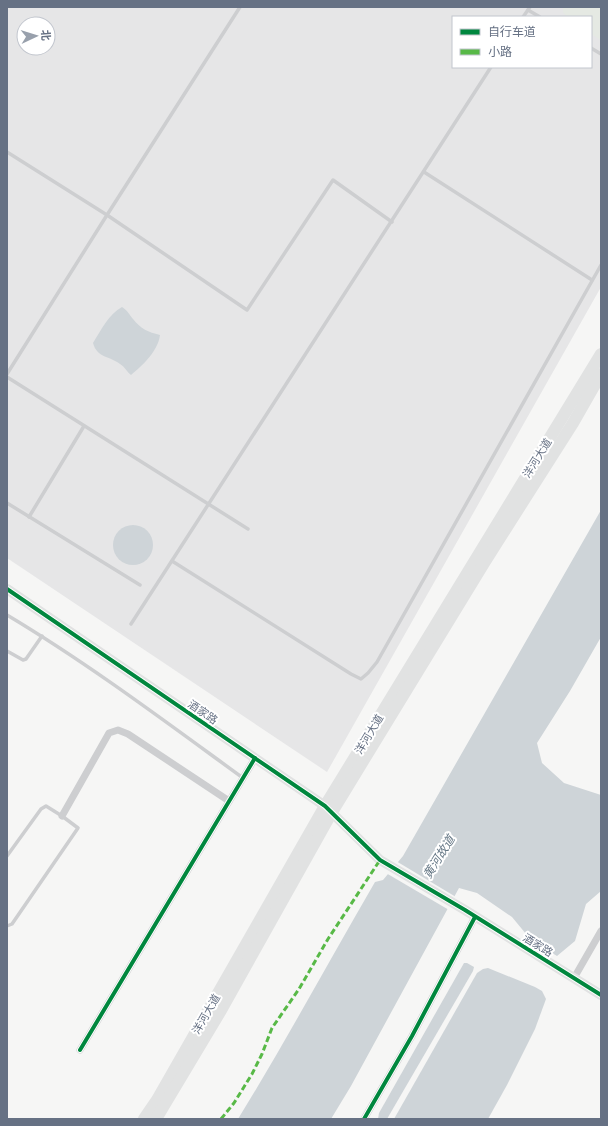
<svg xmlns="http://www.w3.org/2000/svg" width="608" height="1126" font-family="'Golos Text','Noto Sans SC',sans-serif">
<style>
.built{fill:#e6e6e7;fill-rule:evenodd}
.green{fill:#e5e9e3}
.water{fill:#ced4d8}
.pier{fill:#f6f6f5}
.lines{fill:none;stroke-linecap:round;stroke-linejoin:round}
.lane{stroke:#cdced0;stroke-width:3.5}
.street{stroke:#cdced0;stroke-width:7}
.secondary{stroke:#e1e2e2;stroke-width:10}
.primary{stroke:#e1e2e2;stroke-width:12}
.quiet{stroke:#58b947;stroke-width:3;stroke-dasharray:6 3;stroke-linecap:butt}
.cycleway-casing{stroke:#fff;stroke-width:6}
.cycleway{stroke:#00873e;stroke-width:4}
.labels{text-anchor:middle;stroke-width:4;stroke-linejoin:round;paint-order:stroke}
.street-label{font-size:11px;fill:#667184;stroke:#fff}
.water-label{font-size:12px;font-style:italic;fill:#677987;stroke:#fff}
</style>
<rect width="100%" height="100%" fill="#f6f6f5"/>
<path class="built" d="M7 7H601V287L327 772 7 558ZM453 17H591V67H453ZM24 24H48V48H24Z"/>
<polygon class="green" points="563,7 601,7 601,40 591,34 591,17 567,17 563,12"/>
<g class="water">
<path d="M122 307C127 310 129 314 133 319 141 329 148 332 160 335 158 351 143 365 131 375 127 372 125 367 120 364 110 356 97 358 93 343 101 330 109 314 122 307Z"/>
<path d="M601 510V637L570 691 537 743 542 763 564 783 601 795V891L586 904 575 941 557 956 531 940 512 917 477 893 459 888 351 1086 331 1119H238C286 1041 329 961 375 882L383 880 403 856Z"/>
<circle cx="133" cy="545" r="20"/>
<polygon points="464,963 467,963 474,967 473,971 387,1119 378,1119 379,1113"/>
<polygon points="488,968 535,987 542,991 546,999 535,1029 507,1085 488,1119 394,1119 477,973 483,969"/>
</g>
<polygon class="pier" points="396,861 456,897 449,910 386,873"/>
<g class="lines">
<g class="lane">
<polyline points="528,10 540,17"/>
<polyline points="523,17 530,7"/>
<polyline points="591,48 601,54"/>
<polyline points="7,152 107,215 247,310 333,180 392,222"/>
<polyline points="424,172 592,280"/>
<polyline points="7,374 107,215 240,7"/>
<polyline points="7,377 248,529"/>
<polyline points="7,503 140,585"/>
<polyline points="29,517 84,426"/>
<polyline points="172,561 351,674 361,679 368,673 377,662 601,265"/>
<path d="M7 615C89 664 166 722 243 778"/>
<polyline points="131,624 491,67"/>
<polyline points="7,651 23,660 26,659 42,636"/>
<polyline points="7,856 41,809 46,806 62,816 78,828 12,924 7,926"/>
</g>
<g class="street">
<polyline points="62,816 109,733 118,730 128,734 229,801"/>
<polyline points="574,978 601,931"/>
<polyline points="80,1050 255,758"/>
<polyline points="364,1119 412,1036 475,917"/>
</g>
<polyline class="secondary" points="7,589 325,806 380,860 465,910 601,995"/>
<g class="primary">
<polyline points="144,1119 157,1100 325,806 601,354"/>
<polyline points="156,1119 220,1012 332,812 484,563 573,423 601,374"/>
</g>
<polyline class="quiet" points="221,1119 234,1103 252,1074 262,1054 272,1028 299,989 328,939 380,860"/>
<g class="cycleway-casing">
<g id="cycleway">
<polyline points="7,589 325,806 380,860 465,910 601,995"/>
<polyline points="80,1050 255,758"/>
<polyline points="364,1119 412,1036 475,917"/>
</g>
</g>
<use href="#cycleway" class="cycleway"/>
</g>
<g class="labels">
<g class="street-label">
<text transform="translate(537 458) rotate(-58)" y="4">洋河大道</text>
<text transform="translate(203 712) rotate(34)" y="4">酒家路</text>
<text transform="translate(369 734) rotate(-59)" y="4">洋河大道</text>
<text transform="translate(538 945) rotate(32)" y="4">酒家路</text>
<text transform="translate(206 1014) rotate(-60)" y="4">洋河大道</text>
</g>
<g class="water-label">
<text transform="translate(439 857) rotate(-58)" y="4">黄河故道</text>
</g>
</g>
<rect width="608" height="1126" fill="none" stroke="#667184" stroke-width="16"/>
<rect x="452" y="16" width="140" height="52" fill="#ffffff" stroke="#c2c6ce"/>
<rect x="460" y="29" width="20" height="6" fill="#00873e" stroke="#c2c6ce"/>
<text x="488" y="36" font-size="12" fill="#667184">自行车道</text>
<rect x="460" y="49" width="20" height="6" fill="#58b947" stroke="#c2c6ce"/>
<text x="488" y="56" font-size="12" fill="#667184">小路</text>
<g transform="translate(36 36) rotate(86)"><circle r="19" fill="#ffffff" stroke="#c2c6ce"/>
<path d="M0-3L7 15L0 10L-7 15Z" fill="#98a0ac"/>
<text y="-6" font-size="11" font-weight="bold" text-anchor="middle" fill="#667184">北</text>
</g>
</svg>
